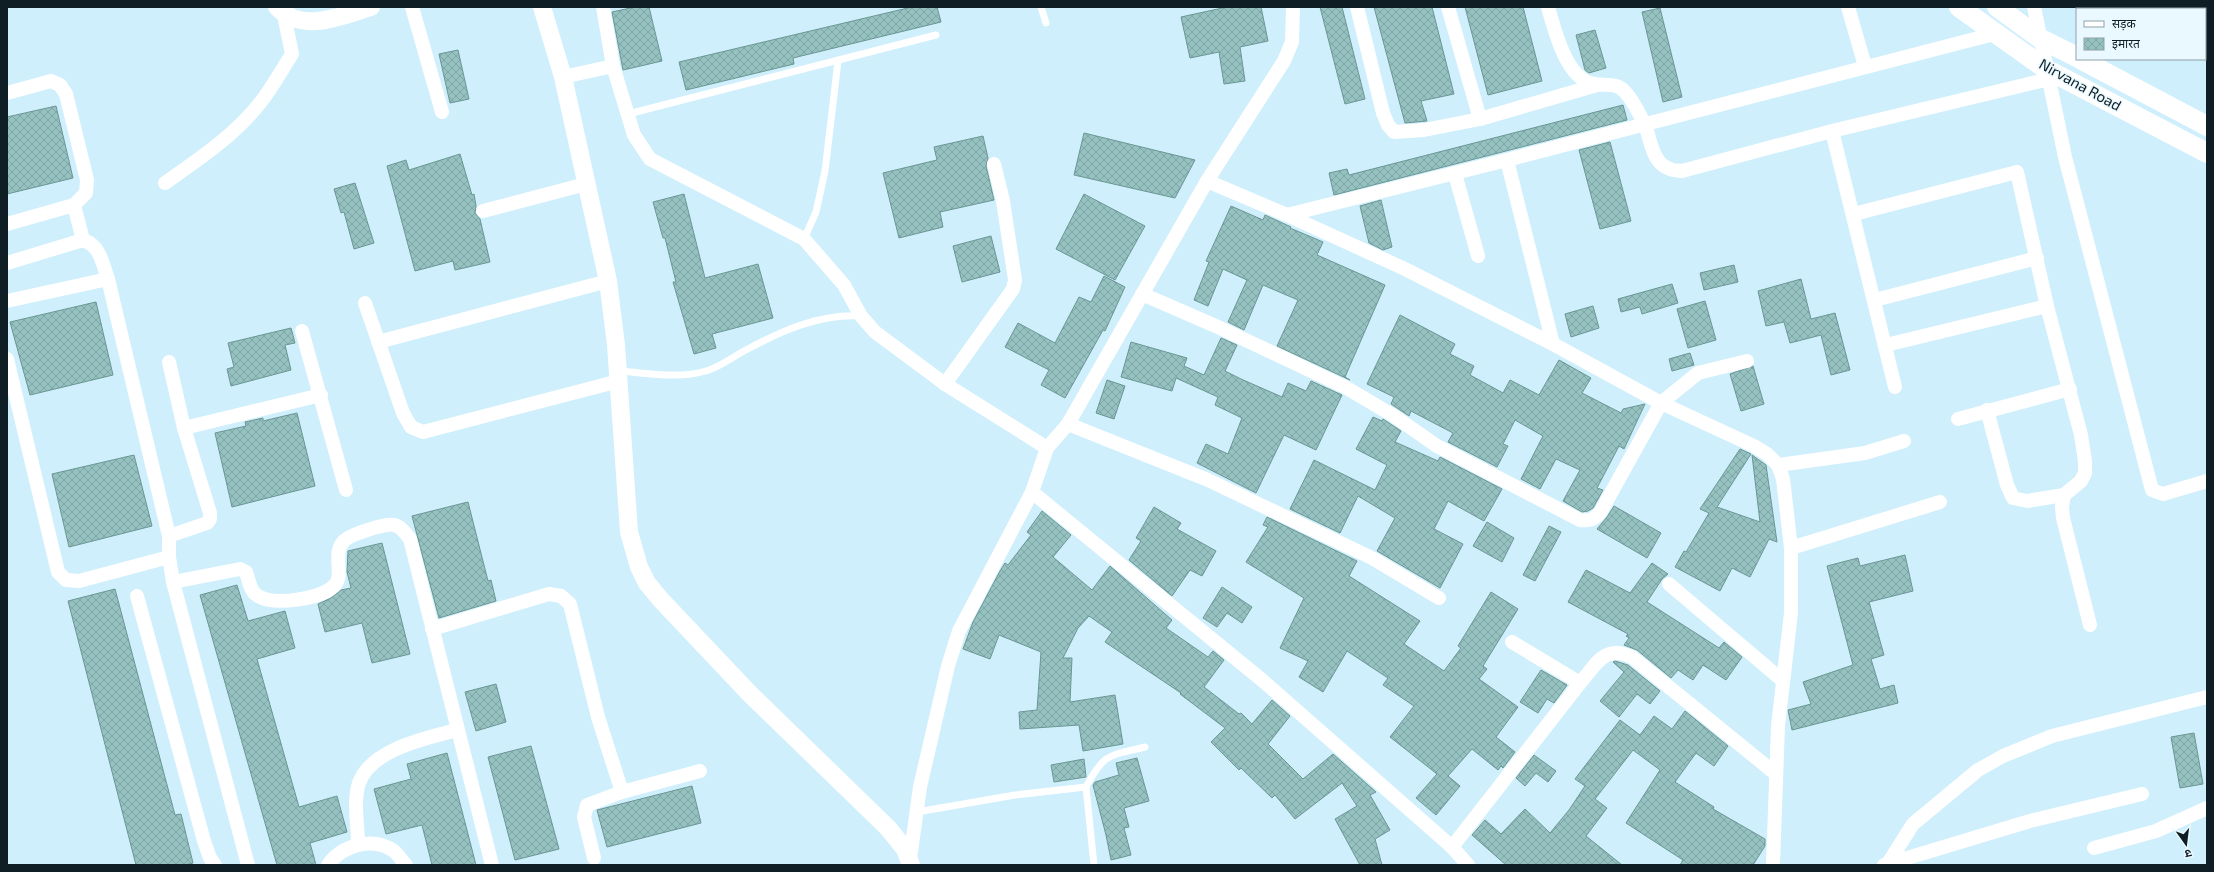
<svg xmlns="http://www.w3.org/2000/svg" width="2214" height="872" font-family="'Exo 2','Noto Sans Devanagari',sans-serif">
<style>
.building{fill:url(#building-cross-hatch);stroke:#6a9694}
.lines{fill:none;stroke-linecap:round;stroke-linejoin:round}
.service{stroke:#fff;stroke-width:7}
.minor{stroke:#fff;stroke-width:14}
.tertiary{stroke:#fff;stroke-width:18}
.secondary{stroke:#fff;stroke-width:20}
.labels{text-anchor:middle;stroke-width:3;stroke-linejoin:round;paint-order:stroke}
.street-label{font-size:15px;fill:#0e1e24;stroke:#e9f9ff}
</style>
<defs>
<pattern id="building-cross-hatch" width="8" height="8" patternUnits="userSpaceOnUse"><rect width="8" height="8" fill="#95c2c0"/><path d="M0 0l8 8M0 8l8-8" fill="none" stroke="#7fa6a5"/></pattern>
</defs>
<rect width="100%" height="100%" fill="#ceeffb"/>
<g class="building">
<polygon points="635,7 649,7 662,61 623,70 612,12"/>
<polygon points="912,7 937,7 941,22 793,58 794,64 686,90 679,62"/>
<polygon points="1227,7 1261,7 1268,41 1240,47 1245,81 1224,84 1219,52 1190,58 1181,17"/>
<polygon points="1320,7 1342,7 1365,99 1345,104"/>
<polygon points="1374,7 1432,7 1454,94 1421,101 1427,121 1405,123"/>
<polygon points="1465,7 1523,7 1542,81 1488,95"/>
<polygon points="1660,8 1682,97 1663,102 1642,12"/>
<polygon points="1595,30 1606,68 1589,73 1585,70 1576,35"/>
<polygon points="458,50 469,99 450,103 439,54"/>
<polygon points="1623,105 1627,120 1334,195 1329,173 1347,169 1349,175"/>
<polygon points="56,106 73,178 7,194 7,117"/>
<polygon points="1084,133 1195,160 1175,198 1074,175"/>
<polygon points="983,136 988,158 986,166 994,200 940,212 943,227 899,238 883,173 937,160 934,147"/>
<polygon points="1610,142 1631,221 1600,229 1579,150"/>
<polygon points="460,154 472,195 474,194 476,206 475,213 480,219 490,262 455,270 453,261 415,271 387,166 406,160 409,170"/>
<polygon points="355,183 374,243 354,249 344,212 341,213 334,189"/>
<polygon points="684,194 705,278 758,264 773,318 712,334 716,348 694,354 673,282 676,282 665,238 663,238 653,202"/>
<polygon points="1084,194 1145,226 1115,280 1056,249"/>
<polygon points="1381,200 1392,247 1383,250 1369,243 1360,206"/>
<polygon points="1231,206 1263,220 1265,215 1291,227 1290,228 1323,242 1317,255 1385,285 1345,377 1350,380 1277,346 1298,300 1263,285 1244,330 1228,322 1247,280 1223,269 1208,306 1194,300 1209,262 1206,261"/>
<polygon points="991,236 1000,272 962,282 953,246"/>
<polygon points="1734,265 1738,282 1704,290 1700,273"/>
<polygon points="1104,276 1125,287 1105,331 1103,330 1065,398 1041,385 1049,370 1005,347 1018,323 1055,343 1079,297 1091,302"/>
<polygon points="1801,279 1811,319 1835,313 1850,370 1831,375 1821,335 1790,343 1784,322 1766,326 1758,291"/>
<polygon points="1672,284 1678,303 1642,314 1640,307 1621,312 1618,299"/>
<polygon points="1705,301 1716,340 1688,348 1677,309"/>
<polygon points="96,302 113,375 30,395 10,322"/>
<polygon points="1593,306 1599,328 1571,337 1565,314"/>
<polygon points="1400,315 1455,344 1450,354 1474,366 1470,375 1503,393 1510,380 1539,395 1559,360 1591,378 1582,393 1621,413 1623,409 1645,404 1624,449 1619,446 1597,488 1603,490 1593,508 1588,511 1582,512 1563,501 1580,470 1556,459 1540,489 1521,479 1543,436 1515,420 1503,444 1508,446 1497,467 1448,442 1453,433 1411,411 1409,416 1391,404 1394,397 1367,384"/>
<polygon points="291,328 295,343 285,345 291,370 231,386 227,369 234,367 228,343"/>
<polygon points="1221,338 1237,345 1225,371 1241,379 1282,397 1288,383 1306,391 1311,381 1342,395 1316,450 1284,435 1256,493 1197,463 1206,444 1228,454 1242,418 1215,405 1218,397 1176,378 1172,391 1121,377 1131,342 1187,358 1184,366 1204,375"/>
<polygon points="1690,353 1694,365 1672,371 1669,359"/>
<polygon points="1753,366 1764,404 1741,411 1730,374"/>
<polygon points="1107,380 1125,386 1114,419 1096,413"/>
<polygon points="297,413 315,486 232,507 215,433 246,426 245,422 263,418 263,421"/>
<polygon points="1373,417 1382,421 1383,419 1401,431 1395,442 1438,461 1440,457 1502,489 1484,521 1448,501 1434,529 1463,544 1440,588 1377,551 1395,518 1358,496 1340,533 1290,509 1314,460 1375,490 1387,465 1356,449"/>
<polygon points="1740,449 1751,454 1717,507 1760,522 1752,455 1766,465 1777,542 1769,539 1750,577 1732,568 1720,591 1675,567 1684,551 1686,552 1709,513 1700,509"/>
<polygon points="134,455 152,526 69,547 52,474"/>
<polygon points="468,502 488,581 491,580 496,601 439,618 412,516"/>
<polygon points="1614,506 1661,533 1647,558 1597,529 1607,517"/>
<polygon points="1154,507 1181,523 1177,529 1216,551 1202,576 1190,570 1172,596 1129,560 1141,541 1136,538"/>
<polygon points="1042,511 1071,535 1053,557 1092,590 1110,566 1172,620 1166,628 1208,657 1213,651 1224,660 1204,687 1239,714 1241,713 1252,724 1272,700 1290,716 1268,744 1303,779 1333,754 1376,792 1370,795 1390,830 1375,839 1382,865 1360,865 1335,819 1357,806 1342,783 1295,819 1275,795 1272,798 1241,768 1239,770 1211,742 1225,728 1180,694 1181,693 1105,642 1112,632 1089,616 1078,628 1063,658 1072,658 1070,702 1115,695 1123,744 1083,751 1079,725 1020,729 1019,712 1037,710 1041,652 999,635 990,659 963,649 973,622 1000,571 1005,563 1008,565 1031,535 1027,532"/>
<polygon points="1267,517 1357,561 1349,576 1420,621 1404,644 1444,671 1461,648 1458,646 1491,592 1518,609 1483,666 1487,669 1479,679 1518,707 1496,737 1515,752 1503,768 1501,766 1498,770 1472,749 1448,776 1460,786 1436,815 1416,798 1437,774 1390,737 1414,706 1383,685 1388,678 1347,651 1323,692 1299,677 1308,661 1280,648 1304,598 1246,562 1268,527 1263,525"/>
<polygon points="1487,522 1514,538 1502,562 1473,546"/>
<polygon points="1549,526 1561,532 1535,581 1523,575"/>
<polygon points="382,543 410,654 372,663 362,623 325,632 318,604 331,598 341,590 351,588 347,572 348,551"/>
<polygon points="1905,555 1913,591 1869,602 1884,655 1871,659 1880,689 1894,685 1898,703 1792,730 1788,710 1811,704 1803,682 1853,665 1827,566 1858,558 1860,566"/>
<polygon points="1652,563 1668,574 1662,579 1647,602 1719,648 1724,642 1742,657 1726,680 1703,665 1693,680 1678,670 1671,678 1637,650 1624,645 1629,638 1626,636 1628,634 1568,602 1586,570 1630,593"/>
<polygon points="237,585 248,621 285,611 295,648 257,659 299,807 337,796 347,832 310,843 316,865 277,865 200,595"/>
<polygon points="1222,587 1252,607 1242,623 1227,613 1217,627 1203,618"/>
<polygon points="115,589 175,815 181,814 193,863 185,865 136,865 74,624 68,601"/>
<polygon points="1615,661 1628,665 1660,691 1650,704 1637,694 1619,717 1600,701 1624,672 1613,662"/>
<polygon points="1541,670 1567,685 1554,703 1547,699 1538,713 1520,702"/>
<polygon points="496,684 506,722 476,731 465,692"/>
<polygon points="1685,711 1728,746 1714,766 1696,753 1675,782 1714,807 1713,809 1765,839 1765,846 1753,865 1680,865 1683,860 1626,823 1660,770 1633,750 1595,799 1607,808 1586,836 1622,865 1506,865 1472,835 1485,820 1501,834 1525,809 1550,833 1569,810 1585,786 1575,779 1620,720 1640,735 1654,716 1672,729"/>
<polygon points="2194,733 2203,784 2180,788 2171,737"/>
<polygon points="531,746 559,849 515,860 488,757"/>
<polygon points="447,753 476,865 432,865 422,825 386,834 374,789 411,779 407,764"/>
<polygon points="1534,755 1556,771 1548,782 1536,773 1525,786 1516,778"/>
<polygon points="1137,758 1149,801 1124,808 1129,827 1124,828 1131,855 1111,860 1106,835 1093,785 1095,782 1119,775 1116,763"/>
<polygon points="1084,759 1086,777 1054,782 1051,765"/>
<polygon points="692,786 701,823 607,847 597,810"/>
</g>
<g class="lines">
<g class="service">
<polyline points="1041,7 1046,23"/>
<polyline points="628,114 936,35"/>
<polyline points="804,239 816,212 825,171 838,61"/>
<path d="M619 371C647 373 678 379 706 371 720 367 731 358 744 351 781 331 818 314 861 316"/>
<polyline points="1086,787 1094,865"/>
<path d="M917 812 1015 795 1086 787C1105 752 1109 756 1145 747"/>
</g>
<g class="minor">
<polyline points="412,7 442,112"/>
<polyline points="603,7 613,66 634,135 650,159 804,239 844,285 861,316 875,332 945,384 1047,448"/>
<polyline points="1357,7 1383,113 1388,125 1394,132 1424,130 1480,119 1597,85"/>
<polyline points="1448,7 1480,119"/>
<path d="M1548 7C1555 31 1566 79 1594 84 1605 86 1617 82 1625 92 1633 100 1639 113 1644 123 1651 138 1651 163 1670 169 1673 171 1678 170 1682 171L1832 131 2049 79"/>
<polyline points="1848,7 1865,66"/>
<polyline points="2034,7 2065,157 2152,490 2163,494 2207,481"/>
<polyline points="563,77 613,66"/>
<polyline points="7,93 51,81 60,85 66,94 87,180 86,193 74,205 7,224"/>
<polyline points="1832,131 1895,387"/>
<polyline points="1507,160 1553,344"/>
<polyline points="1455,174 1478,256"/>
<polyline points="1207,181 1287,215 1405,269 1553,344 1661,403 1754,446 1767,454 1778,465 1783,479 1791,548 1791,613 1778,726 1773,865"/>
<path d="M165 183C199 159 234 136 260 103 272 88 281 71 292 54L284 15"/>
<polyline points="74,205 83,240"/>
<polyline points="483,211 586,184"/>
<polyline points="1854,214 2017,172 2047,306 2081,435 2085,461 2085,473 2081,481 2064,495 2062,507 2063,518 2090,625"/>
<polyline points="1287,215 1507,160 1994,34"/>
<path d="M7 263 83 240C101 246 102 263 108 279L169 536V557L173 582 240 569 246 572C249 580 250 592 258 596 275 606 320 599 334 586 345 575 332 555 343 542 348 535 385 523 394 525 401 526 406 534 410 539L492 865"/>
<path d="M1142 294 1218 327 1345 387 1394 416 1437 446 1580 520C1590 521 1593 520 1600 513L1661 403 1698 373 1747 361"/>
<polyline points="1875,300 2037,258"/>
<polyline points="7,301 108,279"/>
<polyline points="365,303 403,413 411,427 423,432 619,381"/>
<polyline points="302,331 346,490"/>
<polyline points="378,342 608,281"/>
<polyline points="1886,345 2047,306"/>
<polyline points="7,359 58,572 66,580 79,581 169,557"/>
<polyline points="945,384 1013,289 1015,280 1003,201 994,164"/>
<polyline points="1987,410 2007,485 2013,498 2027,501 2064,495"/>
<polyline points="1958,419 2070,389"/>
<polyline points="1068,424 1208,480 1372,558 1439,598"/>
<polyline points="184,428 321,395"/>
<polyline points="1778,465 1865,453 1904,441"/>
<polyline points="1032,492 1262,680 1452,847 1468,865"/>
<polyline points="169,536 207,523 210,519 210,513 184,428 169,362"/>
<polyline points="1791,548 1940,502"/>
<polyline points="173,582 248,865"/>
<polyline points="1669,584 1783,681"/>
<polyline points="137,596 204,841 210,858 215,865"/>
<polyline points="432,629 549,594 561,596 570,604 598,717 622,792"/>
<polyline points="1512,642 1580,683"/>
<path d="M358 844C358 826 353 801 359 783 371 749 427 738 457 730"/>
<path d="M1452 847 1580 683C1597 664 1604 644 1632 657L1776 774"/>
<polyline points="2094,848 2156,831 2207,808"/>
<polyline points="594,858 584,817 587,805 622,792 700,771"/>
<polyline points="910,859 920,787 948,666 959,631 1032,492 1047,448 1068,424 1207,181 1284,61 1292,42 1293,7"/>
<path d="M328 865C342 845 373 836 394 851 398 854 402 861 406 865"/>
<polyline points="1884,865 2030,821 2142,794"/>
<polyline points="1887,865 1913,824 1978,770 2003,756 2052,736 2207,697"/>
</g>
<g class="tertiary">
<path d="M277 7C302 34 341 16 371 7"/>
<polyline points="542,7 563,77 608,281 616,345 629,532 639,567 647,583 661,600 750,694 888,828 905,849 911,865"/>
</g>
<g class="secondary">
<polyline points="1959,7 2046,69 2207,153"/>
<polyline points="1997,7 2041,39 2077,57"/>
<polyline points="2080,59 2207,126"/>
</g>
</g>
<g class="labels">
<g class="street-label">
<text transform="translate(2080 85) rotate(29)" y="5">Nirvana Road</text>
</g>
</g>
<rect width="2214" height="872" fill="none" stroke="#0e1e24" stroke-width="16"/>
<rect x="2076" y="8" width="130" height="52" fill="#e9f9ff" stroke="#91a1a7"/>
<rect x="2084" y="21" width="20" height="6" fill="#ffffff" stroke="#91a1a7"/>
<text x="2112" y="28" font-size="12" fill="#0e1e24">सड़क</text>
<rect x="2084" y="38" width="20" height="12" fill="url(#building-cross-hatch)" stroke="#91a1a7"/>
<text x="2112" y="48" font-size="12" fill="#0e1e24">इमारत</text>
<g transform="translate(2186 844) rotate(166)" stroke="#e9f9ff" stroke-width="3" paint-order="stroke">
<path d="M0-3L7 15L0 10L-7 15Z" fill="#0e1e24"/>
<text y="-6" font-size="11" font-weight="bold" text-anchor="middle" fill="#0e1e24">उ</text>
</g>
</svg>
